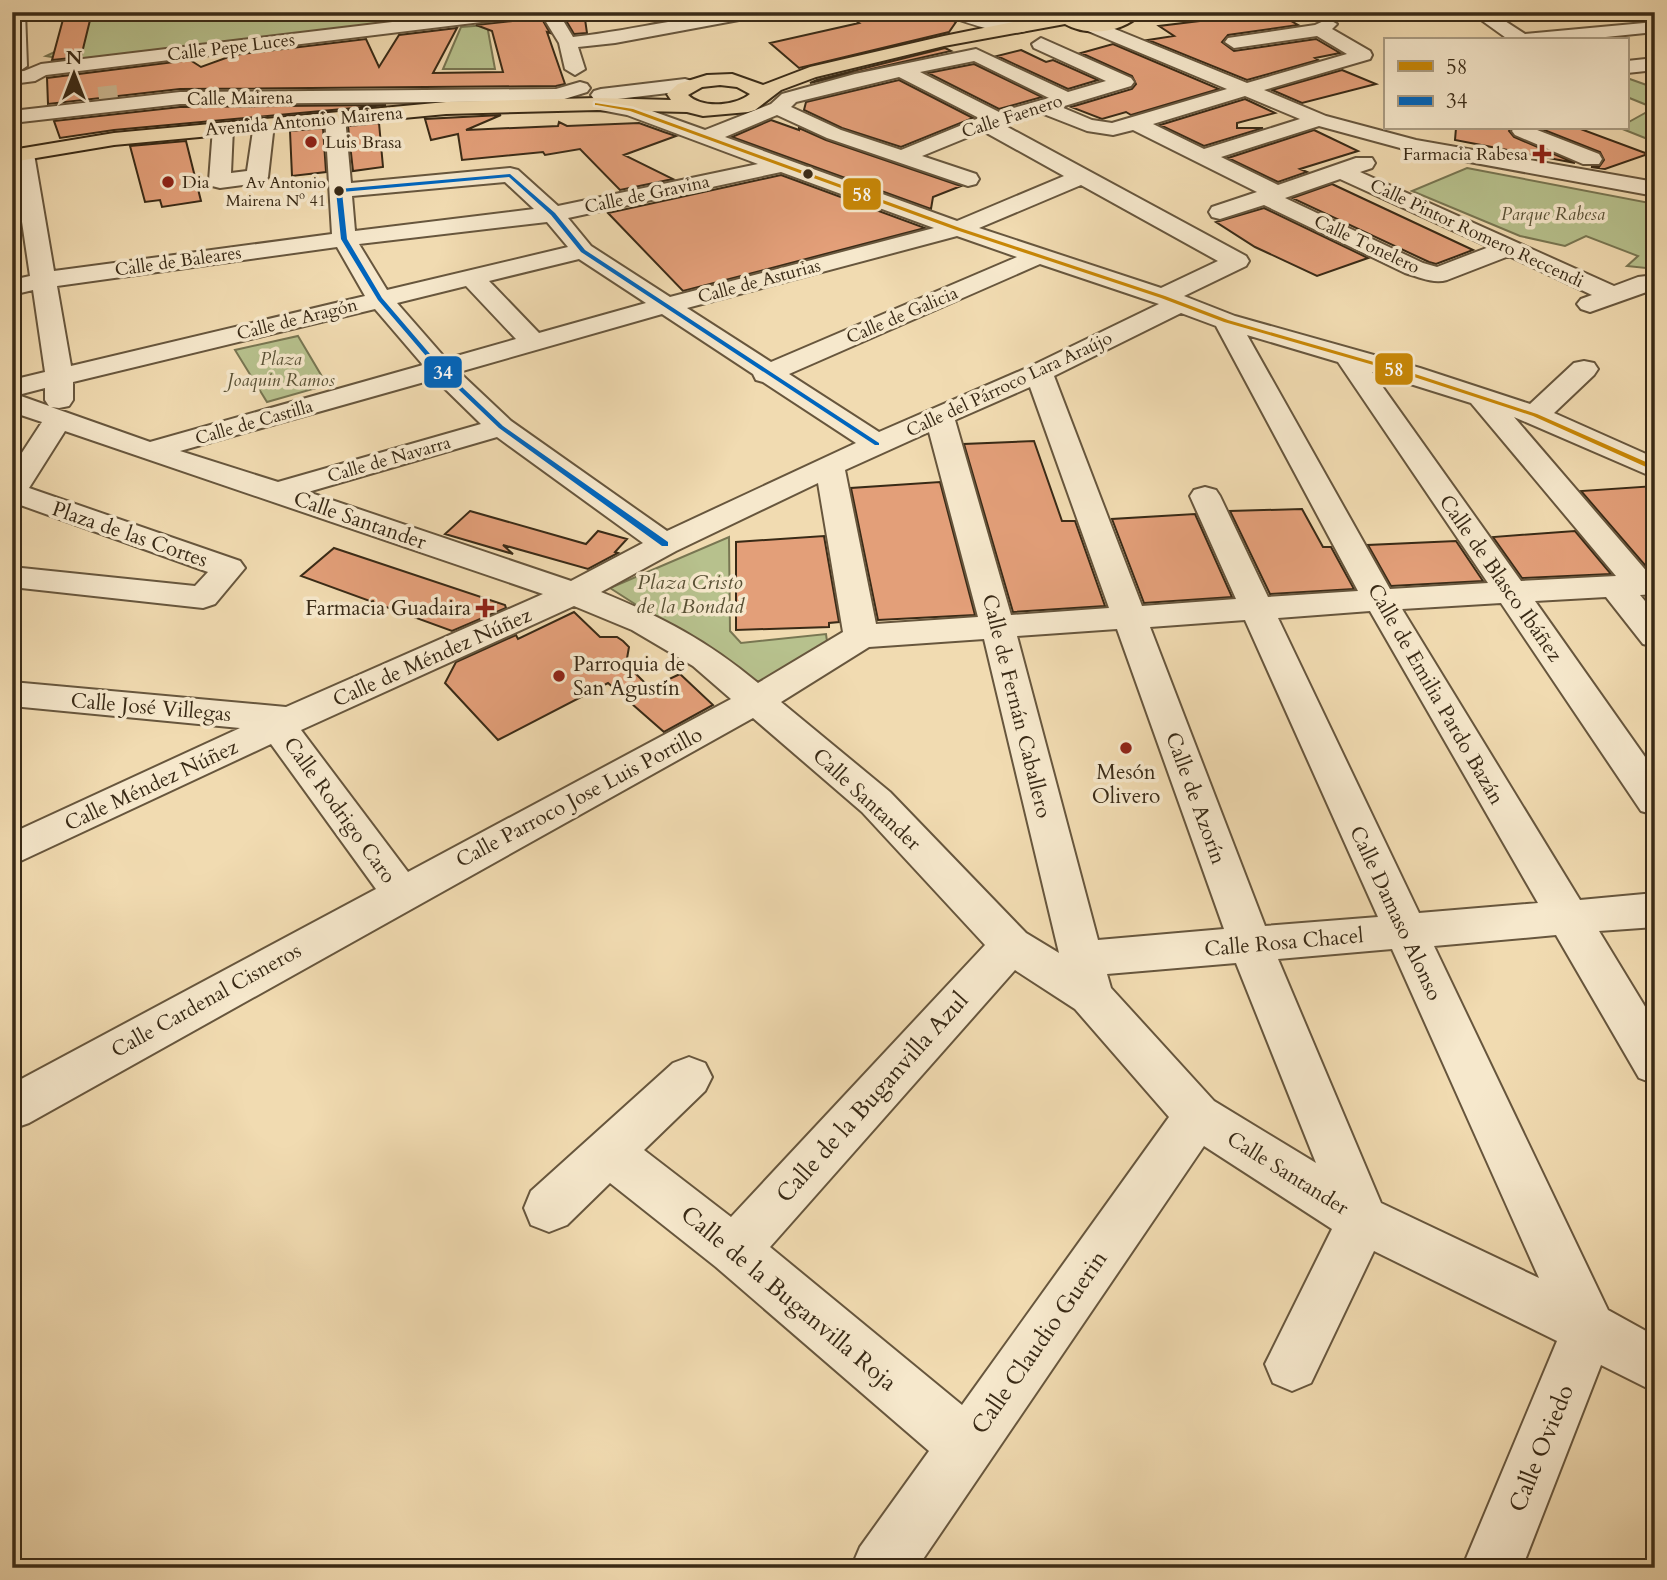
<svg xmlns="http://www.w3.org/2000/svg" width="1667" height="1580" font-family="Cardo,serif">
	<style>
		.green { fill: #b7c18d; stroke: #787652; stroke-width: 2 }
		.building { fill: #e39f79; stroke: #392a16; stroke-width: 2 }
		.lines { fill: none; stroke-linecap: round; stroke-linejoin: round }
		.minor-tunnel { stroke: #ccb892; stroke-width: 19; stroke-dasharray: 19 10; stroke-linecap: butt }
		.minor-casing { stroke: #67563d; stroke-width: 4 }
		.major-casing { stroke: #392a16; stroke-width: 4 }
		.minor { fill: #f6e8cc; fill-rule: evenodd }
		.major { fill: #f1dbb1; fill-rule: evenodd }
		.bus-1-casing { stroke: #f6e8cc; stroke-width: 5 }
		.bus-2-casing { stroke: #f6e8cc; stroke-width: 5 }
		.bus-1 { fill: #c88706; fill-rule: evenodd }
		.bus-2 { fill: #0065bd; fill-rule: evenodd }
		.poi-dot { fill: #8f2418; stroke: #f6e8cc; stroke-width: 2.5 }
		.bus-dot { fill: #392a16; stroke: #f6e8cc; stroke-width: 2.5 }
		.labels { text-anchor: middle; stroke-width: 7; stroke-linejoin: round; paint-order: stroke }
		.far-bus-label { font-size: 16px; fill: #392a16; stroke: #f6e8cc; text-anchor: end }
		.far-street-label { font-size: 18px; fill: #392a16; stroke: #f6e8cc }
		.far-poi-label { font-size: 18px; fill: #392a16; stroke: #f6e8cc; text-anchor: start }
		.far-park-label { font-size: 18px; font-style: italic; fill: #585034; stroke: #f6e8cc }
		.street-label { font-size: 21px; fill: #392a16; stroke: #f6e8cc }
		.park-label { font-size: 21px; font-style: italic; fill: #585034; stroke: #f6e8cc }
		.poi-label { font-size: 21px; fill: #392a16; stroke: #f6e8cc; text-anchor: end }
		.near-street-label { font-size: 24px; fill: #392a16; stroke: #f6e8cc }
		.line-badge { stroke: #f6e8cc; stroke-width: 2.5 }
		.badge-label { font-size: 19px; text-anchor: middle; font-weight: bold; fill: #fff }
	</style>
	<rect width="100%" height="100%" fill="#f1dbb1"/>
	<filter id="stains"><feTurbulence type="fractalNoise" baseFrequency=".00286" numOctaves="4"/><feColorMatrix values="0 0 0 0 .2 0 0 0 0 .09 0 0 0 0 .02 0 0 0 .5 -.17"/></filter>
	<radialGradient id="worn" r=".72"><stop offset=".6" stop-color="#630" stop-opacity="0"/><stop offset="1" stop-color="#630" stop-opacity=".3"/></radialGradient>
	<path class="green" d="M92,12H443L452,16L76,61L46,56L59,50Z
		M487,25L495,69H443L461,27Z
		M1627,78L1655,88V142L1620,128H1627V123L1654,108L1627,97Z
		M1467,168L1655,204V269L1627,266L1638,256L1586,236L1565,246L1520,236L1412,191Z
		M298,336L327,385L267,402L235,350Z
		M729,537L730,631L741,643L826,634L828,648L758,683L610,588Z"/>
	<path class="building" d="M65,12H92L81,57L52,60Z
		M534,12H538L550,33L547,32L565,84L556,86L180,89L48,104L47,78L190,60L201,67L234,55L366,39L379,67L399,35L457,28L433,73L503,72L492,31L476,25L522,20Z
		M561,12H584L587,33L574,34Z
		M841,12H943L947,18L956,22L949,32L799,68L770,43L859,23Z
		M1275,12L1298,25L1228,35L1222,42L1234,51L1316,39L1340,53L1315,58L1318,60L1247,80L1148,40L1174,36L1159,26Z
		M1113,44L1219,89L1131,115L1126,112L1102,119L1071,107L1132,89L1136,84L1132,76L1081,53Z
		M945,48L951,51L810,83L817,80Z
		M1021,50L1046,62L1053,60L1098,80L1068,89L997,56Z
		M974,64L1042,97L999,109L928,73Z
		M1342,70L1376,84L1302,103L1272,90Z
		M899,80L973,118L901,147L842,128L804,110L806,102Z
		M1245,99L1275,113L1237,123V128H1263L1204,146L1160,125Z
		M386,105L114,130L60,138L54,121L180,107Z
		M501,115L466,130L558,126L559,122L567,126L639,123L664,132L676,136L624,155L673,179L620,190L580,149L545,155L543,152L462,160L458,134L431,140L425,119Z
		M771,120L799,130V128L826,140L961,186L933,197L931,209L732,137Z
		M379,123L383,167L353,171L348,126Z
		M323,128L326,172L292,176L290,131Z
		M1456,128H1511L1509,131L1514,137L1575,163L1455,140Z
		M1539,128H1578L1648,154L1605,169L1591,167H1599L1604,160L1600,152Z
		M1314,130L1358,151L1300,169L1307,172L1278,182L1228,158Z
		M186,141L201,201L162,207L160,200L145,202L130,146Z
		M781,175L925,228L683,291L608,213Z
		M1332,184L1473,250L1436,264L1429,262L1292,198Z
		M1264,208L1368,258L1317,276L1255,247L1216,222Z
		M1034,441L1062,521H1075L1105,606L1013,612L964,444Z
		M940,482L975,615L878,620L851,488Z
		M1655,486V571H1650L1581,491Z
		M1302,509L1323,547H1331L1354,589L1270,594L1230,511Z
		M470,511L586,544L598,531L627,539L615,552L618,553L588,569L503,545L513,554L445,534Z
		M1195,514L1232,597L1144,603L1112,519Z
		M1575,531L1611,574L1522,578L1493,537Z
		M824,536L839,622L829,623V627L736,630V542Z
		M1456,541L1483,581L1391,586L1368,545Z
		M334,548L505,605L506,608L452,631L301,576Z
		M574,612L600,637H617L623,641L629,647L626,664L650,688L680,674L713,705L664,732L608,683L498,740L445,683L456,662L516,635L518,639Z"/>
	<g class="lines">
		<path class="minor-tunnel" d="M107,86L109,103"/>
		<g class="minor-casing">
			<path id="minor" d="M12,12H25L27,66L18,72L12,70Z
				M476,12H531L522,17L46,75L35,81L12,84V72L24,71L41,64Z
				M540,12H558L573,37C637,30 699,12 764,12L755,17L615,43L578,47L585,69L575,75L565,69L559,43Z
				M945,12H972L995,20L1025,21L1034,26C1019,43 966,22 948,16Z
				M1470,12H1491L1525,34L1655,22V32L1576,40H1509Z
				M1328,19L1337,24L1332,29L1370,51L1372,55L1370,59L1264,90L1326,116L1416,140L1655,182V196L1415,152L1319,126L1221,157L1278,185L1356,158H1372L1375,163L1372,168L1360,172L1614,286L1638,277L1655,275V289L1590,312L1581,309L1577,304L1581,299L1592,295L1509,256L1447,280C1433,284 1419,277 1405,273L1264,205L1220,219L1212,217L1209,212L1212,207L1257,192L1133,130L1113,135L1087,131L1041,113L1002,124L1246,256L1249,261L1246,266L1184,296L1235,316L1420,368L1530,404L1574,363L1584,361L1594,363L1598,369L1594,375L1554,413L1655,458V478L1514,417L1649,574H1655V594L1640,595L1655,613V647L1643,644L1606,597L1535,601L1655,771V815L1641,811L1501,603L1402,609L1580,900L1655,893V927L1599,931L1655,1023V1084L1639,1078L1556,935L1434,946L1608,1310L1655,1336V1392L1601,1365L1522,1568H1462L1557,1341L1374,1251L1311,1383L1292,1391L1273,1383L1265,1364L1332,1229L1204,1146L917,1568H851L860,1547L929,1451L716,1267L610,1183L567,1225L549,1232L531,1225L524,1208L531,1191L673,1063L689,1057L705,1063L712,1077L705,1091L644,1150L731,1217L985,945L862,812L753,718L29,1123L12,1129V1084L376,889L271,744L12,865V833L240,728L12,706V682L286,707L543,594L65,431L29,488L240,561L245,568L215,604L203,608L12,587V567L195,586L208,572L12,502V468L42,422L12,412V380L45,372L33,290L12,295V280L30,276L12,154L15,149H31L34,154L54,271L332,234L325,117L328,113H342L345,117L351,183L510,168L518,170L558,206L758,164L627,115L590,108L587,104L594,99L591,95L594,91L601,89L685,79L692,81L695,85L685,91L609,100L638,106L705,130L771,104L782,94L855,74L976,49L1068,92L1106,81L1034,48L1032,44L1041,38L1131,78L1134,82L1131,86L1061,107L1092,120L1112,123L1227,89L1088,31L1085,27L1088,23H1100L1247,83L1347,54L1317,36L1234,48L1225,42L1228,38L1315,25ZM974,61L1049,98L999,112L920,72ZM899,77L979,118L901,150L841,130L791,107L796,102ZM1245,96L1300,119L1204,149L1153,124ZM777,115L827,138L968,186L976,184L979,179L976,174L922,156L983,131L1064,176L957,221L725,137ZM781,172L934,228L670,297L591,246L568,218ZM1340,179L1489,247L1437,267L1423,263L1285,198ZM505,182L534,209L355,231L352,196ZM1081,185L1218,261L1161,288L979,228ZM547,222L568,247L387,290L359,244ZM957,236L1017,257L771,362L687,308ZM337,247L365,296L71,366L57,286ZM579,259L646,303L539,333L489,281ZM1040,264L1159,304L1029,367L879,432L789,374ZM466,286L516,339L446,359L397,303ZM375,309L423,365L150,442L51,407L59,408L69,406L73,400V382ZM1181,313L1216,326L1358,591L1268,597L1220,496L1216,490L1205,487L1194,490L1190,496L1236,599L1142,606L1054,376ZM662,314L753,374L756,380L763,382L856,443L667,531L511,421L459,372ZM1247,335L1338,362L1488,583L1390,589ZM1372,372L1471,403L1616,576L1521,581ZM435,379L481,424L278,482L180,451ZM1030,387L1109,608L1011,615L955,420ZM45,388V400L49,406L18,395ZM929,432L978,617L876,624L845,470ZM497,437L643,543L571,581L308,492ZM818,483L843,632L758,683C706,640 664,618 601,592L676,551ZM574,606L632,630L693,666L731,699L408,872L301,730ZM1370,611L1538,903L1419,913L1278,618ZM1245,620L1378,917L1265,926L1150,627ZM1117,629L1224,929L1098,940L1017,636ZM984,639L1059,953L1026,933L890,792L781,702L869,647ZM1392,949L1539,1278L1381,1203L1278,959ZM1236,963L1316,1163L1214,1101L1111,988L1107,974ZM1015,970L1075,1009L1169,1117L962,1405L770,1247Z
				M1655,58V70L1627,73V61Z
				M580,82L587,84L590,88L587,92L558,101L180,104L12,123V111L180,92L556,89Z
				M264,118L271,120L274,124L268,177L265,182L220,188L212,186L209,181L213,128L216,124H230L233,128L231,173L247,171L254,124L257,120Z
				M1514,128H1532L1599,154L1602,159L1599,164H1583L1515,135L1512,131Z"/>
		</g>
		<g class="major-casing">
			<path id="major" d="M1063,12H1084L1079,17C1095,26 1104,17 1119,13C1126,11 1135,12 1143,12C1124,33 1088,37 1065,24L944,46L816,77L781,90L755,110L748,112L703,116L687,112L597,110L446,114L114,145L12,162V150L114,133L446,102L597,98L671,100L667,94L678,84L707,75L732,74L763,85L810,67L944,36ZM720,85L737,87L750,94C736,106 702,109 688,95L702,87Z"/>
		</g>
		<use href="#minor" class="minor"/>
		<use href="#major" class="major"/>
		<g class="bus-1-casing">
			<path id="bus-1" d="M595,103L633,109L960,228L1165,296L1228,320L1412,373L1537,414L1655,466V471L1533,416L1408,375L1224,322L1161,298L956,230L630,111L597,105H595Z"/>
		</g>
		<g class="bus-2-casing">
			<path id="bus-2" d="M510,174L555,213L585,250L879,443V445H875L581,252L551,215L509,177L342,192L347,239L382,298L442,368L503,426L668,542V546H662L499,428L438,370L378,300L341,239L336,191L339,189Z"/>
		</g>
		<use href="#bus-1" class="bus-1"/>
		<use href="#bus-2" class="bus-2"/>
	</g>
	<g class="poi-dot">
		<circle cx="311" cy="142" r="7"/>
		<path d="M1538.5 143.5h7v7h7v7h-7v7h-7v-7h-7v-7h7z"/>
		<circle cx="168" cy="182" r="7"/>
		<path d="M481.5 597.5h7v7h7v7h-7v7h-7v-7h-7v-7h7z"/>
		<circle cx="559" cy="676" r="7"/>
		<circle cx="1126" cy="748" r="7"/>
	</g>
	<g class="bus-dot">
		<circle cx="808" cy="174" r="6"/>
		<circle cx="339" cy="191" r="6"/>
	</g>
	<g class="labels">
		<g class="far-bus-label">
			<text x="326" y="188">Av Antonio<tspan x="326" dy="18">Mairena Nº 41</tspan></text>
		</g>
		<g class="far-street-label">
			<text transform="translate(231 47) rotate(-7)" y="6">Calle Pepe Luces</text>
			<text transform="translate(240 98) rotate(-1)" y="6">Calle Mairena</text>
			<text transform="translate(1012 116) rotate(-18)" y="6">Calle Faenero</text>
			<text transform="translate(304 121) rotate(-5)" y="6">Avenida Antonio Mairena</text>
			<text transform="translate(647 194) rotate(-12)" y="6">Calle de Gravina</text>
			<text transform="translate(1477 233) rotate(25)" y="6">Calle Pintor Romero Reccendi</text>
			<text transform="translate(1367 244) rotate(25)" y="6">Calle Tonelero</text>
			<text transform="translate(178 261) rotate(-8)" y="6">Calle de Baleares</text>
			<text transform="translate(759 281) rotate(-15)" y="6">Calle de Asturias</text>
			<text transform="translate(902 315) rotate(-23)" y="6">Calle de Galicia</text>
			<text transform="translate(297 319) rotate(-14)" y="6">Calle de Aragón</text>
			<text transform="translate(1009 384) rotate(-25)" y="6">Calle del Párroco Lara Araújo</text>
			<text transform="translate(254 422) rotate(-16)" y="6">Calle de Castilla</text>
			<text transform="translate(389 459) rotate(-16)" y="6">Calle de Navarra</text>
		</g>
		<g class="far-poi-label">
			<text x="325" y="148">Luis Brasa</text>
			<text x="1528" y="160" text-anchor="end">Farmacia Rabesa</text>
			<text x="182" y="188">Dia</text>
		</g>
		<g class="far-park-label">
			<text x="1553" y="220">Parque Rabesa</text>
			<text x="281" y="365">Plaza<tspan x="281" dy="21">Joaquin Ramos</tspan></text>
		</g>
		<g class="street-label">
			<text transform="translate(360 520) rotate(19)" y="7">Calle Santander</text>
			<text transform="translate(130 534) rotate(19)" y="7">Plaza de las Cortes</text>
			<text transform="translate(1501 578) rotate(55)" y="7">Calle de Blasco Ibáñez</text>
			<text transform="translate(432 657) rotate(-24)" y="7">Calle de Méndez Núñez</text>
			<text transform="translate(1436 694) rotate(60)" y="7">Calle de Emilia Pardo Bazán</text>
			<text transform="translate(1017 706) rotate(76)" y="7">Calle de Fernán Caballero</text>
			<text transform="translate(151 707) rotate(5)" y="7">Calle José Villegas</text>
			<text transform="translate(151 785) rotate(-25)" y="7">Calle Méndez Núñez</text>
			<text transform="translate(579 797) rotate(-28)" y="7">Calle Parroco Jose Luis Portillo</text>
			<text transform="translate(1196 798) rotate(70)" y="7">Calle de Azorín</text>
			<text transform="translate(867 799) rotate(43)" y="7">Calle Santander</text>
			<text transform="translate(340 810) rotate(54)" y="7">Calle Rodrigo Caro</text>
			<text transform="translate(1396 913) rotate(65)" y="7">Calle Damaso Alonso</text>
			<text transform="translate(1284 942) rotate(-5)" y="7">Calle Rosa Chacel</text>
			<text transform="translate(206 1000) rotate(-29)" y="7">Calle Cardenal Cisneros</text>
			<text transform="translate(1288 1173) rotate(32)" y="7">Calle Santander</text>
		</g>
		<g class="park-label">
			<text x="690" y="589">Plaza Cristo<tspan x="690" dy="24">de la Bondad</tspan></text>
		</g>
		<g class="poi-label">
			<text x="471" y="615">Farmacia Guadaira</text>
			<text x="573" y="671" text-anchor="start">Parroquia de<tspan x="573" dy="24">San Agustín</tspan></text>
			<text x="1126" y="779" text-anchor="middle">Mesón<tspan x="1126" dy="24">Olivero</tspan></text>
		</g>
		<g class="near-street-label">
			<text transform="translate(872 1097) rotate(-48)" y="8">Calle de la Buganvilla Azul</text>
			<text transform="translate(789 1298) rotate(40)" y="8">Calle de la Buganvilla Roja</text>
			<text transform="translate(1039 1342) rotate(-55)" y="8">Calle Claudio Guerin</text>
			<text transform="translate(1541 1448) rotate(-68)" y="8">Calle Oviedo</text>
		</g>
	</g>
	<g class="line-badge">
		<rect x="842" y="177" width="40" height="34" rx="7" fill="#c88706"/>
		<rect x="1374" y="352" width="40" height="34" rx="7" fill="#c88706"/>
		<rect x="423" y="355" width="40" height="34" rx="7" fill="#0065bd"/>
	</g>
	<g class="badge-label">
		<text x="862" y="201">58</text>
		<text x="1394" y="376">58</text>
		<text x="443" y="379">34</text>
	</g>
	<rect width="1667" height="1580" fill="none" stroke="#f1dbb1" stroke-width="42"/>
	<rect x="14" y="14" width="1639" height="1552" fill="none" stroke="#392a16" stroke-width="3.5"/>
	<rect x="21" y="21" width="1625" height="1538" fill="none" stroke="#392a16" stroke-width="2"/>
	<rect x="1384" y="38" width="245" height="91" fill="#f6e8cc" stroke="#aa9c83" stroke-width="2"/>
	<rect x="1398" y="61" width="35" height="10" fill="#c88706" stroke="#aa9c83" stroke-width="2"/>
	<text x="1446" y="74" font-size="21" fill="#392a16">58</text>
	<rect x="1398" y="96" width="35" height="10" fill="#0065bd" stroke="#aa9c83" stroke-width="2"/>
	<text x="1446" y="108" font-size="21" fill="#392a16">34</text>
	<g transform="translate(74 74)" stroke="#f6e8cc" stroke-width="5" paint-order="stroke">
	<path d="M0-5L12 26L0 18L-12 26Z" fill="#392a16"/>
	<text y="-10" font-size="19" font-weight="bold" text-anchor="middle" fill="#392a16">N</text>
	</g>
	<rect width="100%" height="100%" filter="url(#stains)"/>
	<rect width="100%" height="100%" fill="url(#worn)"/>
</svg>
